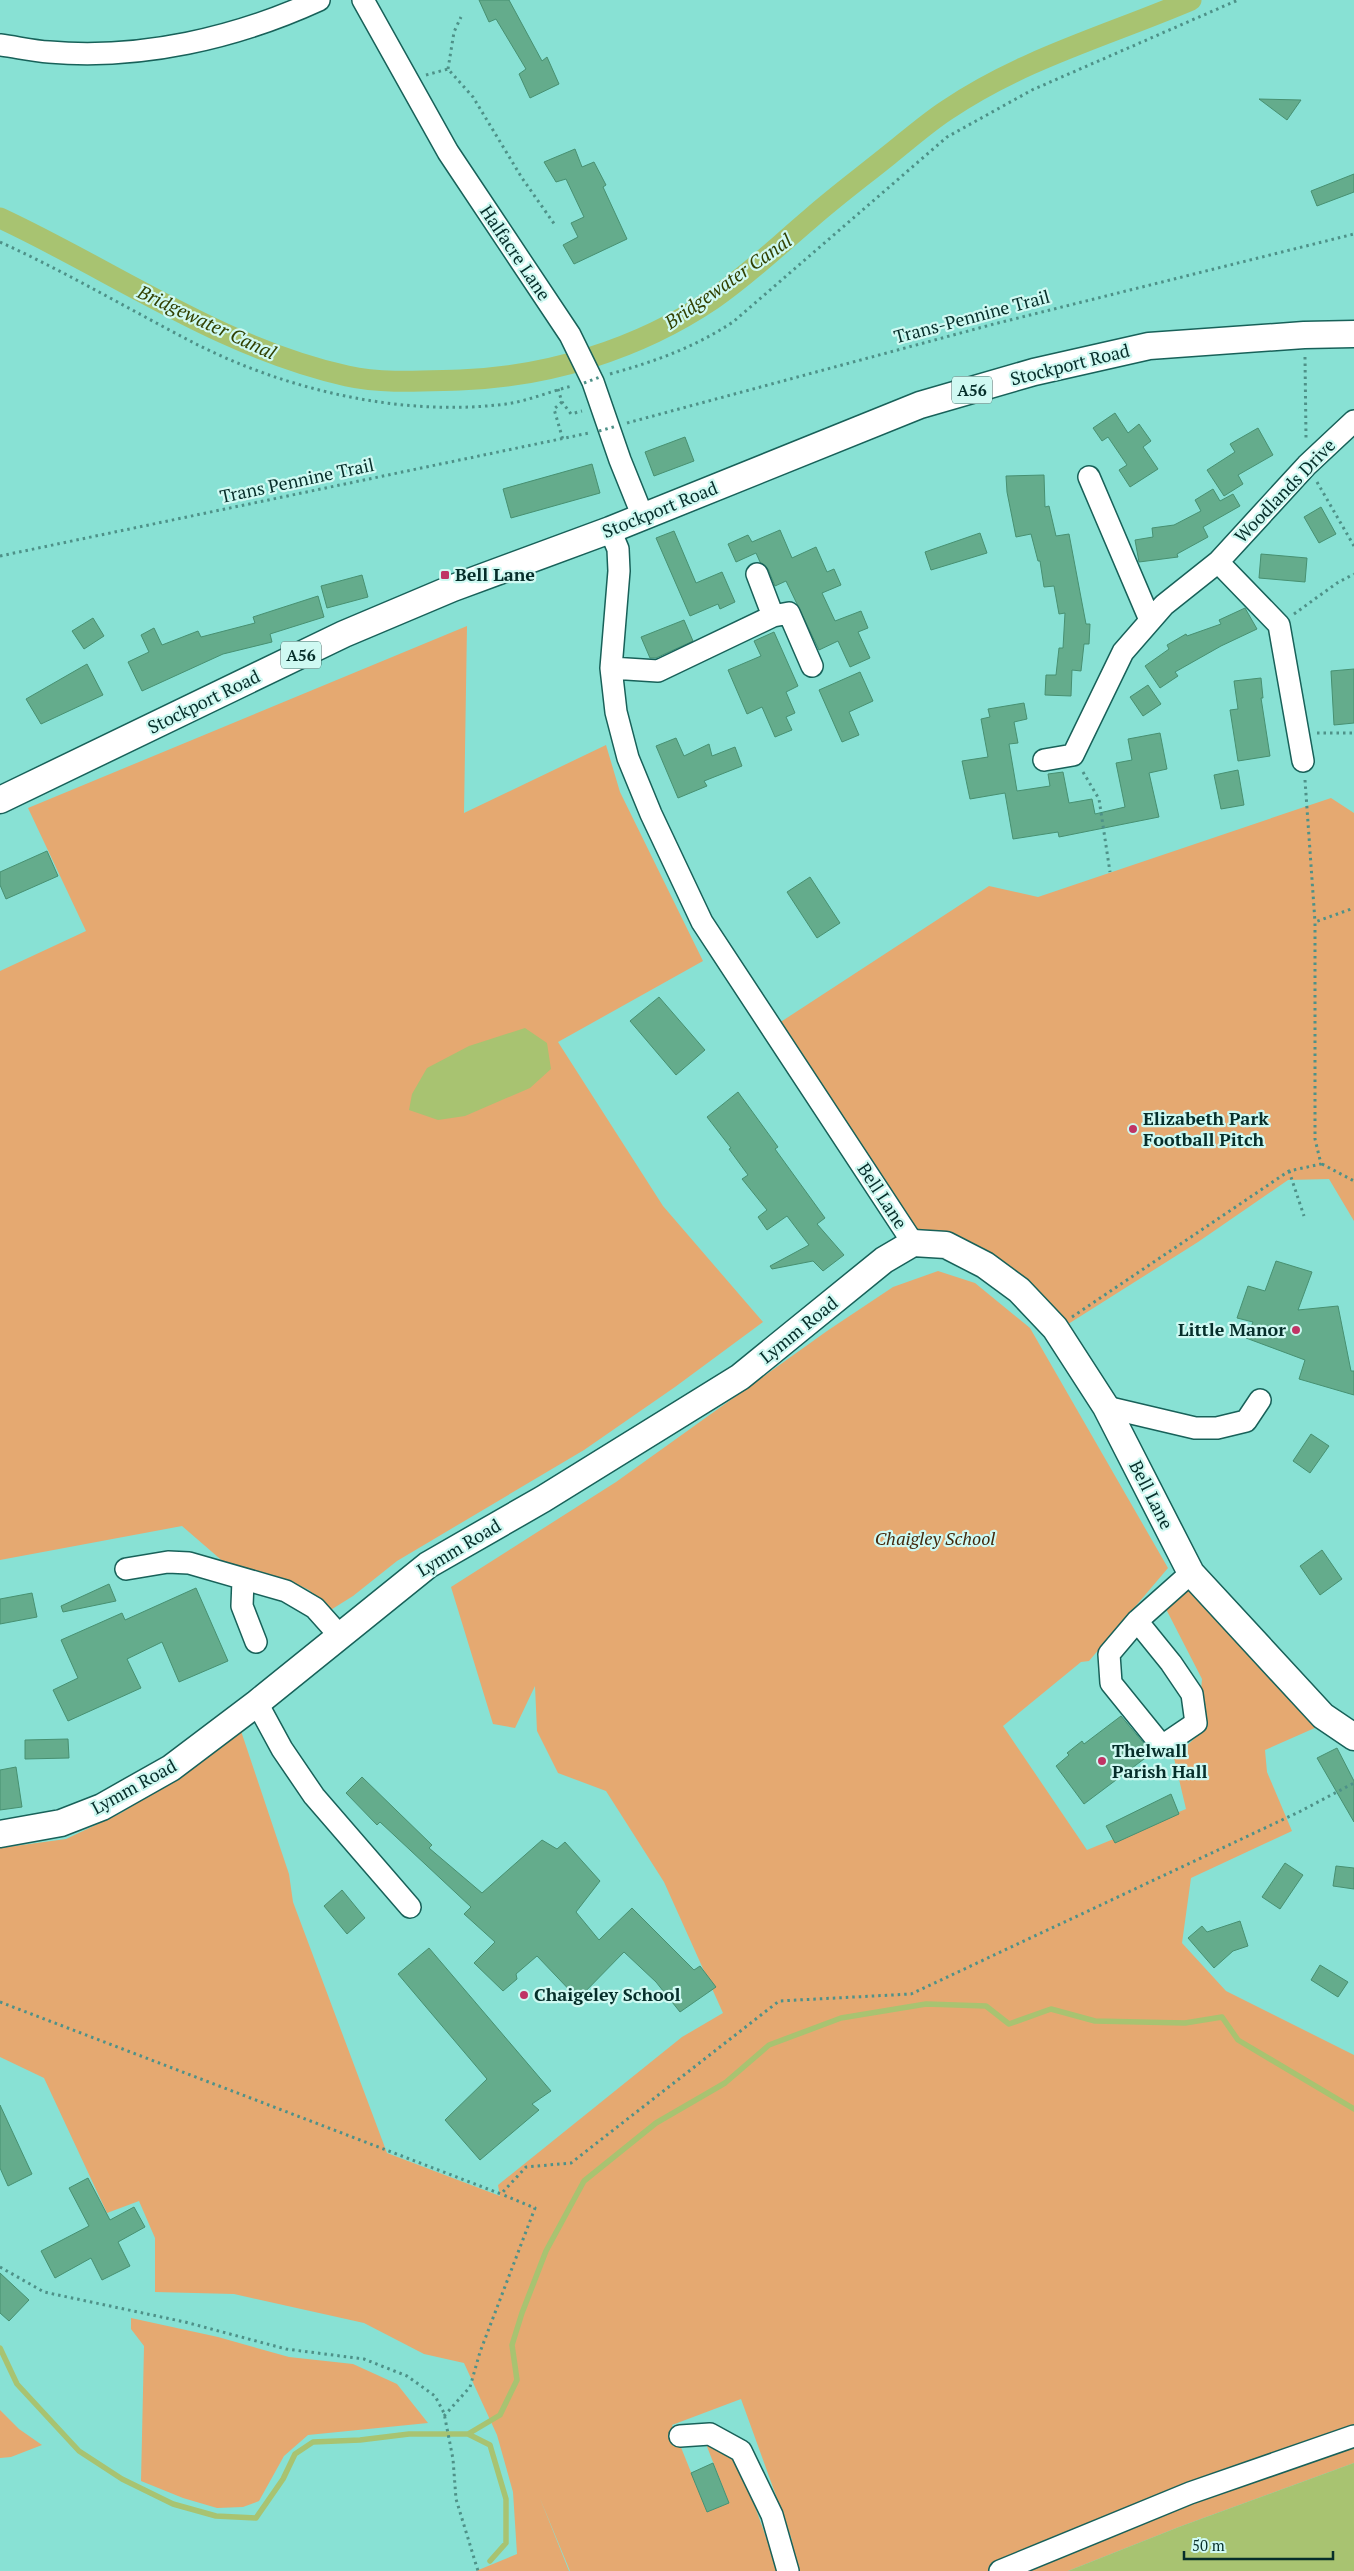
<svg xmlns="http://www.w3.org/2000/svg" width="1354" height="2571" font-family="'PT Serif',serif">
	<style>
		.green { fill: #e5a971; fill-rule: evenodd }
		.water { fill: #a8c371 }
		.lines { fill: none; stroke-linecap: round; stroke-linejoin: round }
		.stream { stroke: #a8c371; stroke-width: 5.5 }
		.canal { stroke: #a8c371; stroke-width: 21 }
		.building { fill: #64ac8c; stroke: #479071 }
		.minor-casing { stroke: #186159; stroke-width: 24 }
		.major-casing { stroke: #186159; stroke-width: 29 }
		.path { stroke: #4e9188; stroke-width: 3; stroke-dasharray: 2.5 4; stroke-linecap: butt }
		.minor { stroke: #fff; stroke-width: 21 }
		.major { stroke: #fff; stroke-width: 26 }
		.path-bridge { stroke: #4e9188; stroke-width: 3; stroke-dasharray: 2.5 4; stroke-linecap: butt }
		.poi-dot { fill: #c03465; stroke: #cff9f2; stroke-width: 2 }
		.labels { text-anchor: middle; stroke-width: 4.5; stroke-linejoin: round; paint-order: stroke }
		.shield { fill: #cff9f2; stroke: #426b66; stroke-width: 1 }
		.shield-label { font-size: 16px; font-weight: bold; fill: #062e2a }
		.street-label { font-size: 18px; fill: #062e2a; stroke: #cff9f2 }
		.poi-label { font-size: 18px; font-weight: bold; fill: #062e2a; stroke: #cff9f2; text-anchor: start }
		.park-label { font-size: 18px; font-style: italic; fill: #42280c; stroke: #cff9f2 }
		.water-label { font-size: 19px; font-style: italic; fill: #314102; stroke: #cff9f2 }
	</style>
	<rect width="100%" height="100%" fill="#88e1d4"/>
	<path class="green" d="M467,626L464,813L606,745L620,792L703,961L558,1042L663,1206L763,1322L675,1387L584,1450L397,1561L353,1596L329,1611L309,1590L288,1580L265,1578L226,1564L182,1526L0,1560V971L86,931L28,808Z
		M1331,798L1354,813V1221L1329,1179L1288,1180L1198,1242L1065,1326L965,1244L926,1230L902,1238L776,1025L989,886L1038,897Z
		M938,1271L975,1283L1030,1328L1168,1568L1089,1661L1081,1662L1003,1726L1087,1850L1186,1809L1174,1758L1197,1736L1202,1679L1167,1611L1169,1595L1184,1585L1206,1610L1233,1620L1317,1727L1265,1750L1267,1772L1292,1831L1191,1878L1182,1943L1226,1991L1354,2055V2463L1179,2527L1068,2571H570L539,2496L569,2571H476L517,2554L513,2492L497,2435L464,2363L424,2354L364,2323L234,2294L155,2292V2238L139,2201L107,2213L44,2078L0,2057V1848L66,1839L121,1813L172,1781L241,1731L289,1874L293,1902L387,2153L500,2196L498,2185L682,2037L723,2013L664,1882L606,1791L558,1773L537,1731L535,1686L515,1728L493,1724L451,1587L616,1482L827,1331L893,1287ZM741,2399L792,2540L770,2548L742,2471L725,2451L706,2444L729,2503L707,2512L672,2425Z
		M131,2318L218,2337L289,2357L353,2364L397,2384L428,2423L308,2435L284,2456L259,2501L243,2507L217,2508L183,2498L141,2481L144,2346L131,2329Z
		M0,2410L19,2429L42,2445L11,2457L0,2458Z"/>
	<path class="water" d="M525,1028L547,1043L551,1069L530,1088L465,1116L438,1120L409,1110L412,1094L427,1068L469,1046Z
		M1354,2463V2571H1068L1179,2527Z"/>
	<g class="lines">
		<path class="stream" d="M0,2348L17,2384L79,2451L122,2479L173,2504L216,2516L256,2518L283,2479L295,2454L313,2442L360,2440L409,2434H468L490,2445L506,2499V2543L490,2561
			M468,2434L500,2415L517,2380L512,2345L522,2313L546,2251L584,2181L656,2123L725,2083L769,2045L841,2018L926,2004L986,2006L1009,2024L1051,2009L1095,2021L1185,2023L1222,2017L1238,2040L1354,2109"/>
		<path class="canal" d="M0,218C114,271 221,348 347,376C383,384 423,381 460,380C548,377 639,349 713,299C748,275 778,246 811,218C836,196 863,176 889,155C908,140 927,123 947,110C1022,59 1109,35 1191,0"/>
	</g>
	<path class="building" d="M479,0H509L542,61L547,57L559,84L530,98L519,74L526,69L496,19L489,22Z
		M1259,99L1301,100L1287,120Z
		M575,149L582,167L594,162L606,185L603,187L627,239L574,264L563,245L578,237L571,223L584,217L566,179L556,182L544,162Z
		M1354,174V192L1317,206L1311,191Z
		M1115,413L1128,433L1139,424L1151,441L1143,447L1158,469L1130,487L1119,470L1127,465L1108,437L1102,441L1093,428Z
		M1258,428L1273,455L1238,475L1243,484L1224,496L1207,470L1235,452L1230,444Z
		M685,437L694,461L654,476L645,452Z
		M592,464L600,493L511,518L503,489Z
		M1044,475L1045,507L1049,506L1056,536L1069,534L1086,624H1090L1089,644H1084L1081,671L1072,670L1071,696L1045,695L1046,675H1056L1059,648H1063L1065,613L1059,614L1054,586L1044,587L1040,561H1038L1031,534L1016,537L1007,492L1006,476Z
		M1213,489L1220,501L1233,494L1240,506L1203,527L1208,537L1177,554L1178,557L1139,562L1135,540L1153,537L1152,528L1174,525L1201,511L1195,500Z
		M1321,507L1336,534L1319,543L1304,517Z
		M780,530L792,558L816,547L827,572L834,569L841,585L822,593L835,621L861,611L868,628L858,632L870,658L850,667L838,641L819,650L786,581L775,586L768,569L760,562L756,553L736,562L728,544L748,535L752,542Z
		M674,531L696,583L722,572L735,602L720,609L718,604L690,616L656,538Z
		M980,533L987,553L931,570L925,552Z
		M1261,554L1307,558L1305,582L1259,578Z
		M362,575L368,597L327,608L321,586Z
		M318,596L324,617L270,634L272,642L223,654L142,691L128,662L149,652L141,635L154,628L162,645L198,631L201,637L255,623L253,617Z
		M1245,608L1257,629L1221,646L1175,672L1178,676L1160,688L1145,666L1169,649L1167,645L1186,634L1187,636L1221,624L1219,620Z
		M93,618L104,636L84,649L72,631Z
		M684,620L693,641L656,658H650L641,637Z
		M774,632L798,686L786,692L795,713L786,717L792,730L775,737L762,707L747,714L728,670L761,656L754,641Z
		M87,664L103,695L41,724L26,699Z
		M1354,669V723L1334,725L1331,671Z
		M860,672L873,701L849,712L859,735L842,742L819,690Z
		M1261,678L1263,698H1261L1270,756L1238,761L1230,710L1238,709L1234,681Z
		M1148,685L1161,704L1143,716L1130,697Z
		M1024,703L1027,719L1014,722L1018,743L1009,744L1017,791L1050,786L1048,774L1063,772L1069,803L1092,799L1095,814L1125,807L1116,763L1132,760L1128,739L1160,733L1167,769L1149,773L1159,817L1059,837L1058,832L1013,839L1005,793L970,799L962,761L988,757L981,719L990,717L988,709Z
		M676,738L684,756L709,744L712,756L735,747L742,766L704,781L707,786L678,798L656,746Z
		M1238,770L1244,805L1221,809L1214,775Z
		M47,851L58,876L6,899L0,885V872Z
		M810,877L840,923L817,938L787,892Z
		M659,997L705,1050L676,1075L630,1021Z
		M738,1092L778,1147L775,1149L825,1218L817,1224L844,1255L823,1271L813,1261L772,1269L770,1266L809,1245L787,1216L767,1230L758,1217L767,1210L742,1179L748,1175L729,1149L731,1148L707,1117Z
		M1276,1261L1312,1272L1298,1310L1338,1306L1351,1371H1354V1395L1299,1379L1305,1360L1246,1338L1253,1322L1237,1318L1248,1286L1265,1291Z
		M1311,1434L1329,1446L1310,1473L1293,1461Z
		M1322,1550L1342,1579L1320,1595L1300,1566Z
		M109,1584L116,1601L63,1612L61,1606Z
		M196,1588L228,1661L179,1682L162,1642L127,1659L141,1688L68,1721L53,1690L78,1678L61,1640L122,1613L125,1620Z
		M32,1593L37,1617L0,1624V1599Z
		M1121,1716L1152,1753L1084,1804L1056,1766L1069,1755L1067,1753L1082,1741L1084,1744Z
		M68,1739L69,1758L25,1759V1740Z
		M1337,1748L1354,1781V1822L1317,1758Z
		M16,1767L22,1807L0,1810V1770Z
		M362,1777L432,1845L429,1848L482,1893L542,1840L557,1849L565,1842L600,1881L576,1912L599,1940L632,1908L694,1970L700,1966L716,1987L680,2012L656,1982L624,1952L578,1999L537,1956L516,1974L517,1979L503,1991L474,1963L495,1942L464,1914L471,1907L380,1822L377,1825L346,1793Z
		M1171,1794L1179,1814L1115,1843L1106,1826Z
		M1285,1863L1303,1875L1280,1909L1262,1897Z
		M1336,1866L1354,1868V1889L1333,1886Z
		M342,1890L365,1918L347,1934L324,1906Z
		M1240,1921L1248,1946L1233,1951L1214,1968L1188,1938L1202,1926L1207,1932Z
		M429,1948L551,2091L532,2104L539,2110L480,2160L445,2120L487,2079L398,1974Z
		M1320,1965L1348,1982L1338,1997L1311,1980Z
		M0,2105L32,2174L8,2186L0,2168Z
		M88,2178L110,2220L134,2207L145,2227L118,2242L130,2266L102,2280L91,2258L55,2278L41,2251L89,2226L69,2188Z
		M0,2273L29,2300L9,2321L0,2313Z
		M713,2463L729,2503L707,2512L691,2473Z"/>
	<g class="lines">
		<g class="minor-casing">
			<path id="minor" d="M363,0L448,152L570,335L593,382L620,460L643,517
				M0,45C16,47 33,51 49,52C141,60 236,38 319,0
				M1089,477L1150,620
				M610,530L618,549L619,571L611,668L616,712L628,758L651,814L702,922L913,1243
				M1218,562L1279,625L1303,761
				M757,574L773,616
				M611,668L658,671L773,616L789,613L812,666
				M1044,760L1073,755L1123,652L1164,605L1218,562L1307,465L1354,421
				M1106,1407L1195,1428H1217L1246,1421L1260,1400
				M126,1569L168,1562L189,1563L286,1591L315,1608L340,1636
				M243,1580L242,1606L256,1642
				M1137,1621L1171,1663L1192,1694L1196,1723L1162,1746L1111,1683L1109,1654L1137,1621L1191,1573
				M257,1703L282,1749L314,1796L410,1907
				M680,2436L710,2434L741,2451L772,2515L788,2571
				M1000,2571L1190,2493L1354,2436"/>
		</g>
		<g class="major-casing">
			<path id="major" d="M0,800L344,634L453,588L610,530L920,405L1034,372L1149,346L1304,335L1354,334
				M0,1834L61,1823L102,1807L171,1768L257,1703L428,1565L543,1499L740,1377L884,1260L913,1243L946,1245L985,1265L1019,1290L1055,1328L1106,1407L1191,1573L1323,1716L1354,1737"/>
		</g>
		<path class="path" d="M448,69L454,32L461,17
			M426,75L448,69L473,97L522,178L555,225
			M0,242C68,273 132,311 198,345C290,391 404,417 506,404C528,401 551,391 572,386
			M1305,357L1306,438
			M610,374C656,361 693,348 733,322L947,137L1032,90L1238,0
			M558,389L562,402L571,414L582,411
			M562,402L554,409L563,440
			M627,423L994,324L1354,234
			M1317,482L1354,546
			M0,556L589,433
			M1294,614L1337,583L1354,574
			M1317,733H1354
			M1083,772L1099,799L1110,872
			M1305,780L1315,922
			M1322,1164L1354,1181
			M1289,1171L1304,1216
			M1072,1317L1289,1171L1321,1164L1315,1139V922L1354,908
			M0,2002L501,2194L526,2167L571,2163L779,2001L911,1994L1299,1812L1354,1783
			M0,2267L44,2292L185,2322L286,2349L364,2359L407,2376L435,2396L444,2413L453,2459L456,2499L478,2571
			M444,2416L470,2387L480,2352L535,2208L501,2194"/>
		<use href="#minor" class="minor"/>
		<use href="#major" class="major"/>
		<path class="path-bridge" d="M584,383L600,377
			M599,431L617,426"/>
	</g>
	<g class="poi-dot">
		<rect x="440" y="570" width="10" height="10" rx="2.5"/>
		<circle cx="1133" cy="1129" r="5"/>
		<circle cx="1296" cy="1330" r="5"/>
		<circle cx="1102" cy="1761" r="5"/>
		<circle cx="524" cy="1995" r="5"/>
	</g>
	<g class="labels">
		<g class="shield">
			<rect x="952" y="376.5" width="40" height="27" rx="4"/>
			<rect x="281" y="641.5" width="40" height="27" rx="4"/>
		</g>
		<g class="shield-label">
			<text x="972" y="396">A56</text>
			<text x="301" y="661">A56</text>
		</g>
		<g class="street-label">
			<text transform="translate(515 253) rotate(56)" y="6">Halfacre Lane</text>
			<text transform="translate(972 317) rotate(-15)" y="6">Trans-Pennine Trail</text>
			<text transform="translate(1070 365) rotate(-14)" y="6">Stockport Road</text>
			<text transform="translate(297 481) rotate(-12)" y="6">Trans Pennine Trail</text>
			<text transform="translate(1285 491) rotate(-46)" y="6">Woodlands Drive</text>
			<text transform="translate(660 510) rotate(-22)" y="6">Stockport Road</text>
			<text transform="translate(204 702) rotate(-26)" y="6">Stockport Road</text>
			<text transform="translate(882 1196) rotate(57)" y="6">Bell Lane</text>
			<text transform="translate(799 1330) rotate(-39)" y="6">Lymm Road</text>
			<text transform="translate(1151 1495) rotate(63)" y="6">Bell Lane</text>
			<text transform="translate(459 1548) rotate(-31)" y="6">Lymm Road</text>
			<text transform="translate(134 1787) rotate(-29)" y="6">Lymm Road</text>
		</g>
		<g class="poi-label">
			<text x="455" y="581">Bell Lane</text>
			<text x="1143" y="1125">Elizabeth Park<tspan x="1143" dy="21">Football Pitch</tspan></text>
			<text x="1286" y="1336" text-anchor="end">Little Manor</text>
			<text x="1112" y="1757">Thelwall<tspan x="1112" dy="21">Parish Hall</tspan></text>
			<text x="534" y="2001">Chaigeley School</text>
		</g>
		<g class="park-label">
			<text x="935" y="1545">Chaigley School</text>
		</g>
		<g class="water-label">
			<text transform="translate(728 281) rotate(-35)" y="7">Bridgewater Canal</text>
			<text transform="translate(207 322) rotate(25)" y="7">Bridgewater Canal</text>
		</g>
	</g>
	<path d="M1184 2551v8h149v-8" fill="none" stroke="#062e2a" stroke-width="2.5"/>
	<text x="1192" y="2551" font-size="15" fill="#062e2a" stroke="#cff9f2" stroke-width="4" paint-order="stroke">50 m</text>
</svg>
